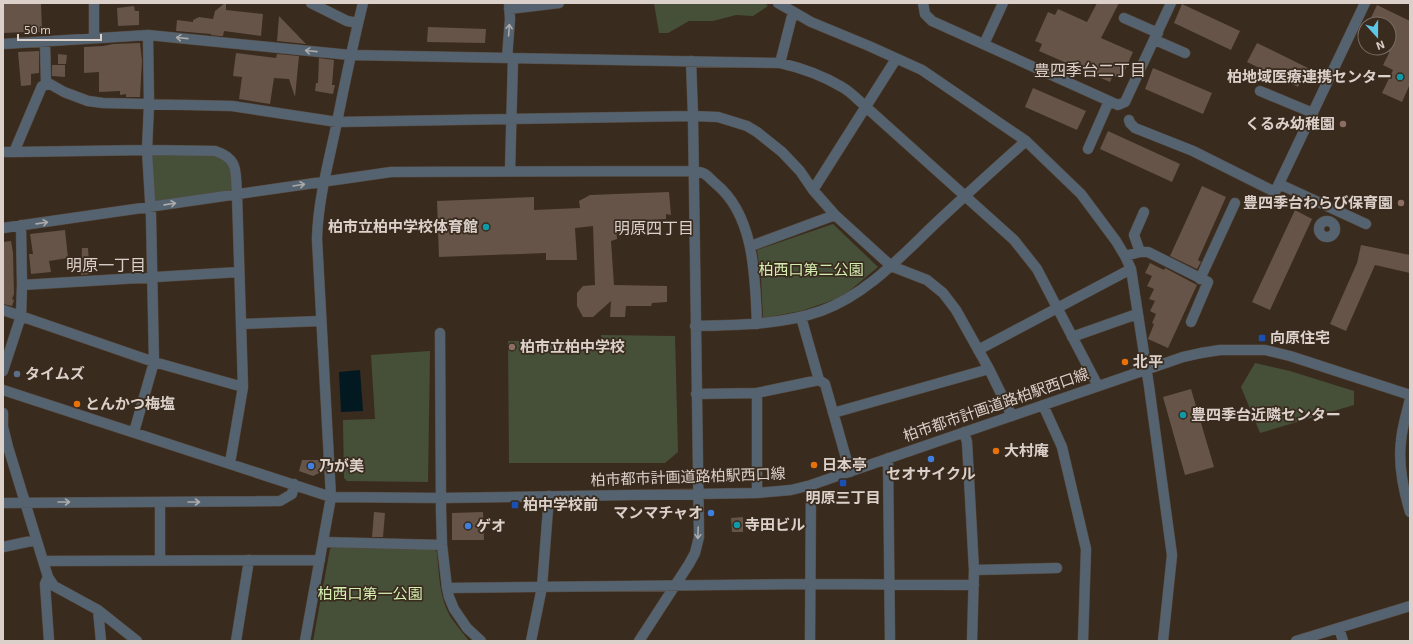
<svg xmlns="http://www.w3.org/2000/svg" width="1413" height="644" font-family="'Exo 2','Noto Sans JP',sans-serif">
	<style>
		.green { fill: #465039 }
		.water { fill: #031922 }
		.building { fill: #655447 }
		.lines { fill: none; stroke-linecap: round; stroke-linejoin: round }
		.minor-casing { stroke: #57493e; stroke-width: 11 }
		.minor { stroke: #54636f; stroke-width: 10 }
		.oneway { stroke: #acaaaa }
		.culture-dot { fill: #0f9aa8; stroke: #3a2b1f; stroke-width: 1.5 }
		.education-dot { fill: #8d6e63; stroke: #3a2b1f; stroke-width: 1.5 }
		.transit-dot { fill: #1a4fb4; stroke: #3a2b1f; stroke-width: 1.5 }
		.food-dot { fill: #e8710a; stroke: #3a2b1f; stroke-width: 1.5 }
		.service-dot { fill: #5c6f8a; stroke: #3a2b1f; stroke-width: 1.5 }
		.shop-dot { fill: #3f7fe0; stroke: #3a2b1f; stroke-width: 1.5 }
		.labels { text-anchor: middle; stroke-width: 3.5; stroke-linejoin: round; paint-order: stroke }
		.poi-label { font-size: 15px; font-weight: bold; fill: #dbd1ca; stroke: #3a2b1f; text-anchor: start }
		.park-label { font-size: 15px; fill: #d3eeaf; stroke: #3a2b1f }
		.street-label { font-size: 15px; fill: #dbd1ca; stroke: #3a2b1f }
		.neighbourhood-label { font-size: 16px; fill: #dbd1ca; stroke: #3a2b1f }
	</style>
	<rect width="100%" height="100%" fill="#3a2b1f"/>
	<path class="green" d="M654,3H765L768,6L753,16L736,15L713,21H689L668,33H659Z
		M156,153L215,155C231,159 231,173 233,187L229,191L158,203L154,199L152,157Z
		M833,224L878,267L842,297L801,311L763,318L761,279L757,250Z
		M601,335L675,336L678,452L665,463H509L508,341H602Z
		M430,351L428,482L347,481L344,478L343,420L375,419L371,355Z
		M1255,363L1290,371L1354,391V405L1260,433L1241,387Z
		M335,545L434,549L437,552C439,574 439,596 450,616C456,625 463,633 469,641H313L330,549Z"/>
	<path class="water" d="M360,370L363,411L341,412L339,372Z"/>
	<path class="building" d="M3,3H41L42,32L26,33V32L4,33Z
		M225,3H226V10L263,14L261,36L224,31L223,36H220L211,35V34L176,31L177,20L193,22V20L199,17L213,19L215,11Z
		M1097,3H1119L1101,38L1133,52L1121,79L1113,75L1110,82L1039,51L1042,44L1035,41L1048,12L1055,15L1058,9L1087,22Z
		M1182,4L1240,31L1231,50L1174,23Z
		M1377,5L1410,21V84L1402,102L1382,93L1393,70L1383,65L1389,53V24H1368Z
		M134,6L135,11H139V25L118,26L117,8Z
		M279,16L306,44L277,41Z
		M428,27L486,29L485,43L427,42Z
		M140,43L142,61L140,97H126V94L120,95V91L99,92V72L84,73V47L103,46L113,44Z
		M1257,43L1308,68L1298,87L1247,62Z
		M39,51V73L31,74V85L21,86L18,52Z
		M236,53L276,58L277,54L299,56L295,97L289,79L274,78L270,104L239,99L242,77L233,76Z
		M58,54L67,55L66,64H58Z
		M319,58L334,60L332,85H335L333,94L315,91L316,83H318Z
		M52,65H65V77L52,76Z
		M1153,68L1212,93L1203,114L1145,89Z
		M1033,88L1086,111L1077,130L1025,107Z
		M1108,131L1180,164L1172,182L1100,149Z
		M1202,186L1226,197L1198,260L1201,262L1197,269L1170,256Z
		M669,192L671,215L666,214V219L642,220V223L616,225L617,239L611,241L614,285L667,286V302L652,303L651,306H626L625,317H610L611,301L593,317H583L577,306V293L583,286L595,285L593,226L575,228L577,260H546V253L439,257L437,201L534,197V210L580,208L579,201L590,195Z
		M1295,210L1312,219L1270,310L1252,302Z
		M65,230L68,258L49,261L51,272L31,274L29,254H33L30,234Z
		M11,241L13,253L14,294L12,299L14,300L12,306L3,304V242Z
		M1361,245L1410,255V273L1375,265L1346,331L1330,324L1357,263Z
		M82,248H88L90,274L81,275Z
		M1150,263L1164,270L1165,268L1197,285L1168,348L1148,339L1154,324L1152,323L1156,314L1150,311L1155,301L1149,299L1154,289L1147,286L1152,276L1145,273Z
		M1191,389L1214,467L1185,475L1163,397Z
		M302,460H321V472L313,476L299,471Z
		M374,512L385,513L383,537H372Z
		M483,512L484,540H452V513Z
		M743,517V532H732L731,518Z"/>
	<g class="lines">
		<g class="minor-casing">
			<path id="minor" d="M94,3V38
				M311,3L347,21L358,23
				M778,3L811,22L869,46L922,70L1026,141L1081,194L1116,241L1125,256L1131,269L1149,386L1172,555L1163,641
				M923,3L925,14L932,21L1118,105L1125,102L1171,3
				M509,9L559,3
				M1124,18L1158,33
				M1155,40L1185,53
				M45,42L46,84
				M3,44L148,35L350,55L780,63C802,68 822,75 842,87C851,92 858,100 866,107L1014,240L1037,269L1098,386
				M984,44L1003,3
				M507,58L510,19L509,3
				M780,63L793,12
				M1260,91L1313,113
				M1129,120L1130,123L1135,128L1193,151L1275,192L1365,3
				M1088,149L1109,101
				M3,152H14L42,86L50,84L64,92L88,101L103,103L232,106L337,122L693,116L718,117L747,126L757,132L782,152L800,171L813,190L835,215L891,266L927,280L943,293L956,310L989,369L1012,416
				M14,152L147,150L215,151C240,159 235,173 237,195L243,387L230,463
				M510,171L513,58
				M1279,184L1366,224
				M813,190L896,59
				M1319 229a8 8 0 1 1 16 0a8 8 0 1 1-16 0Z
				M3,228L391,172L693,171C706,172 707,176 716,184C755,216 755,278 757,324
				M751,246L835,215
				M1140,252L1134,235L1144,212
				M1125,256L1140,252H1148L1208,282L1191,322
				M1200,279L1235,203
				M22,285L239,272
				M3,310L154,362L243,387
				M801,317L819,380L825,384L850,472
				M241,324L321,321
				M695,326C737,325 781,325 821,311C868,294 903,254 938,221C967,194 996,167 1026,141
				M440,333L441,509L442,545L447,588L449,597L454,609L467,628L481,641
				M1072,337L1137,314
				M978,350L1131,269
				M3,371L21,316L22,285L21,225
				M3,390L331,497L441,498L757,493L791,490L811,485L1183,357L1201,353L1220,350H1265L1290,356L1410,395
				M696,394L757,393L819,380
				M1410,399C1407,412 1402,427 1401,441C1398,465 1403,489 1410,512
				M1043,405L1062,447L1086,549L1083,641
				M3,413V427L8,447L48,577L54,586L98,610L137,641
				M833,413L989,369
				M134,432L154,362L151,216L147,150L149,104L148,35
				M964,432L967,442L974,570L972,641
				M888,458L890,641
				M757,493V393
				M160,502V560
				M3,503L280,501L292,494L294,484
				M323,542L442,545
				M3,547L36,540
				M44,561L320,560
				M974,570L1057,568
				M48,577L45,584L49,641
				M447,588L810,584L974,585
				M98,610L101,641
				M1339,628L1343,641
				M236,641L249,560
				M305,641L331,497L317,239C318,199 329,161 337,122C345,82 353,43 363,3
				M531,641L542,587L549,496
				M639,641L689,564L695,553L699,537L693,116L691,61
				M810,641L811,485
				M1296,641L1410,606"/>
		</g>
		<use href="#minor" class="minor"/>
	</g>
	<defs><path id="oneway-shaft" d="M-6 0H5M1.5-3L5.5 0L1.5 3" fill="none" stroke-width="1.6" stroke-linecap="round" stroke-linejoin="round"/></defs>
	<g class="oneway">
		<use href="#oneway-shaft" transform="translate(509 30) rotate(-86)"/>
		<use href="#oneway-shaft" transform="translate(182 38) rotate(-174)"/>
		<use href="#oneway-shaft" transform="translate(311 51) rotate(-174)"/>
		<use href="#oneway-shaft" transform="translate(299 185) rotate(-9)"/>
		<use href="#oneway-shaft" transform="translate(170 204) rotate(-8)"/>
		<use href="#oneway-shaft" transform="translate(42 223) rotate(-8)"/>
		<use href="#oneway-shaft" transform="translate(64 502)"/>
		<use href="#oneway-shaft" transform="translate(194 502)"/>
		<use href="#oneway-shaft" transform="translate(698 533) rotate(92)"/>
	</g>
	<g class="culture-dot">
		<circle cx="1400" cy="77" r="4"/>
		<circle cx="486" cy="227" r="4"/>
		<circle cx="1183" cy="415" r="4"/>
		<circle cx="737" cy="525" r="4"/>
	</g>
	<g class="education-dot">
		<circle cx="1343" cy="124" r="4"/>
		<circle cx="1401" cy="203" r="4"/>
		<circle cx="512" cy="347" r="4"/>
	</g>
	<g class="transit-dot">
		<rect x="1258" y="334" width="8" height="8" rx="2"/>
		<rect x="839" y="479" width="8" height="8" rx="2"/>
		<rect x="511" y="501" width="8" height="8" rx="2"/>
	</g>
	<g class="food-dot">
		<circle cx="1125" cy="362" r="4"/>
		<circle cx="77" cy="404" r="4"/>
		<circle cx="996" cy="451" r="4"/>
		<circle cx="814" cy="465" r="4"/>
	</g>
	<circle class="service-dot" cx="17" cy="374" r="4"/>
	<g class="shop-dot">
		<circle cx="931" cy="459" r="4"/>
		<circle cx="311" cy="466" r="4"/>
		<circle cx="711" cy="513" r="4"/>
		<circle cx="468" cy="526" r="4"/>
	</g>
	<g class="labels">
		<g class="poi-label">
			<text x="1392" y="82" text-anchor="end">柏地域医療連携センター</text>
			<text x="1335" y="129" text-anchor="end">くるみ幼稚園</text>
			<text x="1393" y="208" text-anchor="end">豊四季台わらび保育園</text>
			<text x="478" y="232" text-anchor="end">柏市立柏中学校体育館</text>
			<text x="1270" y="343">向原住宅</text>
			<text x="520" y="352">柏市立柏中学校</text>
			<text x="1133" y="367">北平</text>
			<text x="25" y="379">タイムズ</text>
			<text x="85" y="409">とんかつ梅塩</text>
			<text x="1191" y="420">豊四季台近隣センター</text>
			<text x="1004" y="456">大村庵</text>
			<text x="822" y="470">日本亭</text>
			<text x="319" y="471">乃が美</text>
			<text x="931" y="479" text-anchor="middle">セオサイクル</text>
			<text x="843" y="503" text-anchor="middle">明原三丁目</text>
			<text x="523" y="510">柏中学校前</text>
			<text x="703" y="518" text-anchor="end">マンマチャオ</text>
			<text x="745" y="530">寺田ビル</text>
			<text x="476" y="531">ゲオ</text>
		</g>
		<g class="park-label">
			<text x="811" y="275">柏西口第二公園</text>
			<text x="370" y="599">柏西口第一公園</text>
		</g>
		<g class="street-label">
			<text transform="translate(996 405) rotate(-19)" y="5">柏市都市計画道路柏駅西口線</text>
			<text transform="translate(688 477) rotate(-2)" y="5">柏市都市計画道路柏駅西口線</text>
		</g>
		<g class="neighbourhood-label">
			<text x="1090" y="76">豊四季台二丁目</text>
			<text x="654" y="234">明原四丁目</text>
			<text x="106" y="271">明原一丁目</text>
		</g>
	</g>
	<rect width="1413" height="644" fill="none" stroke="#dbd1ca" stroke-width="8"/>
	<g transform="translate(1377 36) rotate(159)"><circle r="19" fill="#3a2b1f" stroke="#7a6d63"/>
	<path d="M0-3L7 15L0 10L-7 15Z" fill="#5cc7e7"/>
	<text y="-6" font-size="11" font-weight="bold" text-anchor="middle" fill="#dbd1ca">N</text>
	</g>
	<path d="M18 34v6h83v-6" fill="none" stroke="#dbd1ca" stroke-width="2"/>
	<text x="24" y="34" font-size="12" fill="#dbd1ca" stroke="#3a2b1f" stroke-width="3" paint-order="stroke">50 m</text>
</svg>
